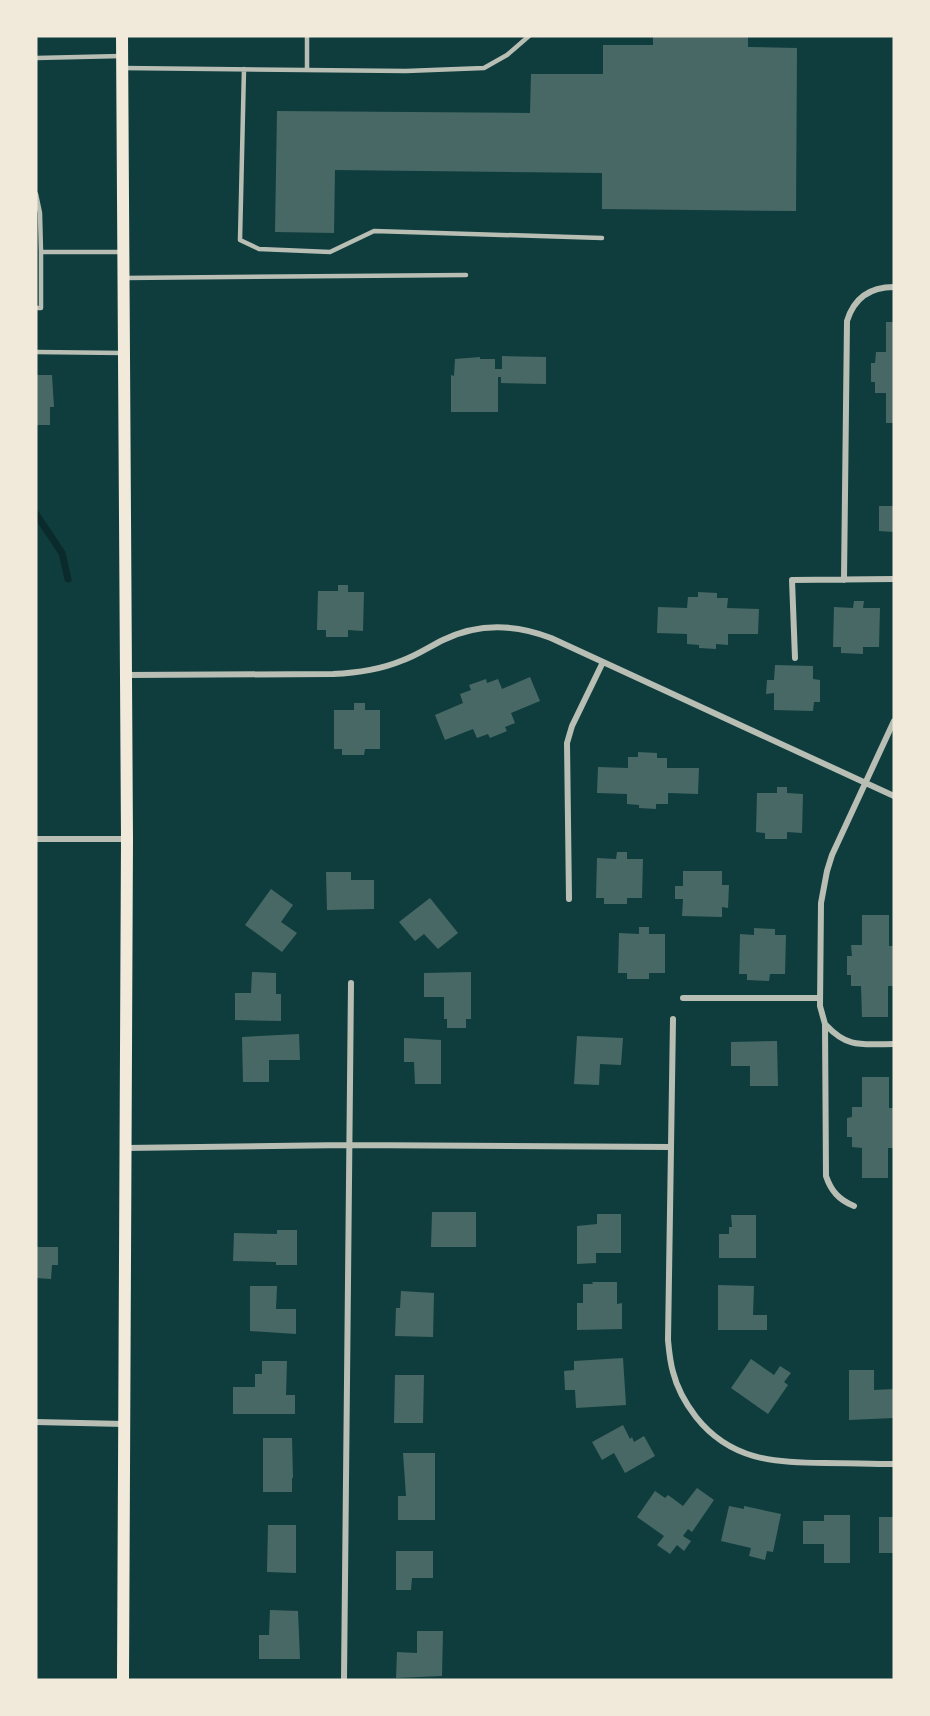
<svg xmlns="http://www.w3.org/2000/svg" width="930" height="1716" font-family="Barlow,sans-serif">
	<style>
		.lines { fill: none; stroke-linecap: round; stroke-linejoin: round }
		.stream { stroke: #0a2a2b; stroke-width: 7 }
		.building { fill: #486865 }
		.service { stroke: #b8beb3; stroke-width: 4.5 }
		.minor { stroke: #b8beb3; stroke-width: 6 }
		.secondary { stroke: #f1e9da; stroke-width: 12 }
	</style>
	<rect width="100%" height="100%" fill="#0f3d3e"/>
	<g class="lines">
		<path class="stream" d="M36,514L62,553L68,579"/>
	</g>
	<path class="building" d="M653,36H748V47L797,48L796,211L602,209V173L335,170L334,233L275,232L277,111L530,113L531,74H603V45H653Z
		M886,322H894V423H886V393H875V382H871V363H875L876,352H886Z
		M502,356L546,357V384L501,383V377H498V412H451V375L454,376L455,359L480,357V359H495V369H502Z
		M36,375H52L54,407H50V425H36Z
		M879,506H894V532L879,531Z
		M338,585H348V592H364L363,631L348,630V637H326V630H317L318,591H338Z
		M698,592L717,593V598H728L727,608L759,609L758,634H728V645L716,644V649L699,648V645L687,644V634L657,633L658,607L687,608L688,597H698Z
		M854,601H864L863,608H880L879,647H863V654L841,653V647H833L834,607L853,608Z
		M775,665L813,666V679L820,680V702H814L813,711L774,710V693L766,694L767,680H774Z
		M530,677L540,701L511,713L515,723L505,727L507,731L490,738L488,734L477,738L473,729L445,740L435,715L463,703L460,694L471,690L469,685L486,679L487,683L498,679L502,689Z
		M354,703H365V710H380V749H365L364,755H342V749H334V710H354Z
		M638,752L657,753V758H667V768H699L698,794L668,793V804H656V809L639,808V805L627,804V794L597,793L598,767L628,768V757H638Z
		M777,787H787V793L803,794L802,833L787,832V839H765V833L756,832L757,793H777Z
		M617,852H627V859H643L642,898H627V904H604V898H596L597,858L616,859Z
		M683,871H722V885H729L728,908L722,907V917L682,916L683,899H675V886H683Z
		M326,872H351V880H374V909L327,910Z
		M271,889L293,905L281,922L297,933L282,952L245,925Z
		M430,898L458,933L438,949L424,934L415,941L399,922Z
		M862,915H889V946H894V986H888V1017H862L861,986H851V975H847V956H852L851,945H862Z
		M639,927H649V934H665V973H649V979H627V973H618L619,933L639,934Z
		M754,928L775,929V935H786L785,974H770L769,981L747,980V974H739L740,934L754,935Z
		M252,972L276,973V994H281V1021L235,1020V993H251Z
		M471,972V1019H466V1028H447V1019H444V997H424V973Z
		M299,1034L300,1060H269V1082H243L242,1037Z
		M577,1036L623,1038L621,1065L600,1064L599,1085L574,1084Z
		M404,1038L441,1040V1084H415L414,1062H404Z
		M777,1041L778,1086H750V1066H731V1042Z
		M862,1077H889V1108H894V1148H888V1178H862V1148L852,1147V1137H847V1118L852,1117V1107H862Z
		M432,1212H476V1247H431Z
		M597,1214H621V1253H596V1263L577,1264V1226L597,1224Z
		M731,1215H756V1258H719V1234H729V1227H732Z
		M277,1230H297V1265H276V1262L233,1261L234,1233L277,1234Z
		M36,1247H58V1265H52L51,1279L36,1278Z
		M592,1282H617V1304L622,1303V1329L577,1330V1303H583V1284H593Z
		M718,1285L754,1286L753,1315H767V1330H718Z
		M250,1286H277L276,1309H296V1334L250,1331Z
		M401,1291L434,1293L433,1337L395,1336L396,1308H400Z
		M623,1358L626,1405L576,1408L575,1390H565L564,1371L574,1370V1361Z
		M751,1359L774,1375L780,1366L791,1373L784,1382L788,1385L768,1414L731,1388Z
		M262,1361H287L286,1395H295V1414H233V1387H255V1374H262Z
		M849,1370H874V1390L894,1389V1418L849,1420Z
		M395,1375H424L423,1423H394Z
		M623,1425L630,1439L632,1437L634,1442L644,1436L655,1456L625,1473L614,1453L602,1460L592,1442Z
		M263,1438H292L293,1478H292V1492H263Z
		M403,1453H435V1520H398V1496H406Z
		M697,1488L714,1500L692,1532L688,1529L683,1536L691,1541L684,1551L677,1545L670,1554L657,1545L664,1536L637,1517L655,1491L665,1498L668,1495L683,1506Z
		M729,1506L744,1509V1506L781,1514L773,1552L767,1551L765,1560L749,1556L751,1548L721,1541Z
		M824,1515H850V1563H824V1544H803V1521H824Z
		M879,1517H894V1553H879Z
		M268,1525H296V1573L267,1572Z
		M396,1551H433V1578H412L411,1590H396Z
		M270,1610L298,1611L300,1659H259V1635H269Z
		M417,1631H443L442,1676L396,1678L397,1652L417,1653Z"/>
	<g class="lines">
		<path class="service" d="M36,58L122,56
			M122,68L406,71L484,68L507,55L529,36
			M244,69L240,240L259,249L330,252L374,231L602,238
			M307,70V36
			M36,194L40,213L41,252H121
			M124,278L466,275
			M36,308H41V252
			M36,352L123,353"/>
		<path class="minor" d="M844,580L847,321C854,298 870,287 894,287
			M795,658L792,580L894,579
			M127,675L333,674C357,673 379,670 401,661C416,656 429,647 443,640C478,623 515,624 551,638L894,796
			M36,839H127
			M569,899L567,743L572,726L603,662
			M683,998H820
			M673,1019L668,1340C669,1351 670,1362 673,1372C677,1388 686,1404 696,1417C730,1460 774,1463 825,1463C848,1463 871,1464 894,1464
			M826,1025C848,1049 863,1044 894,1044
			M125,1148L348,1145L670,1147
			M854,1206C839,1200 831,1191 826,1176L825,1024L820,1006L821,903L827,871L832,855L894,721
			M36,1422L124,1424
			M344,1680L351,983"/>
		<path class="secondary" d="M122,36L127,839L123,1680"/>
	</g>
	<rect width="930" height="1716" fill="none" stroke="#f1e9da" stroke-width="75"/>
</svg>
